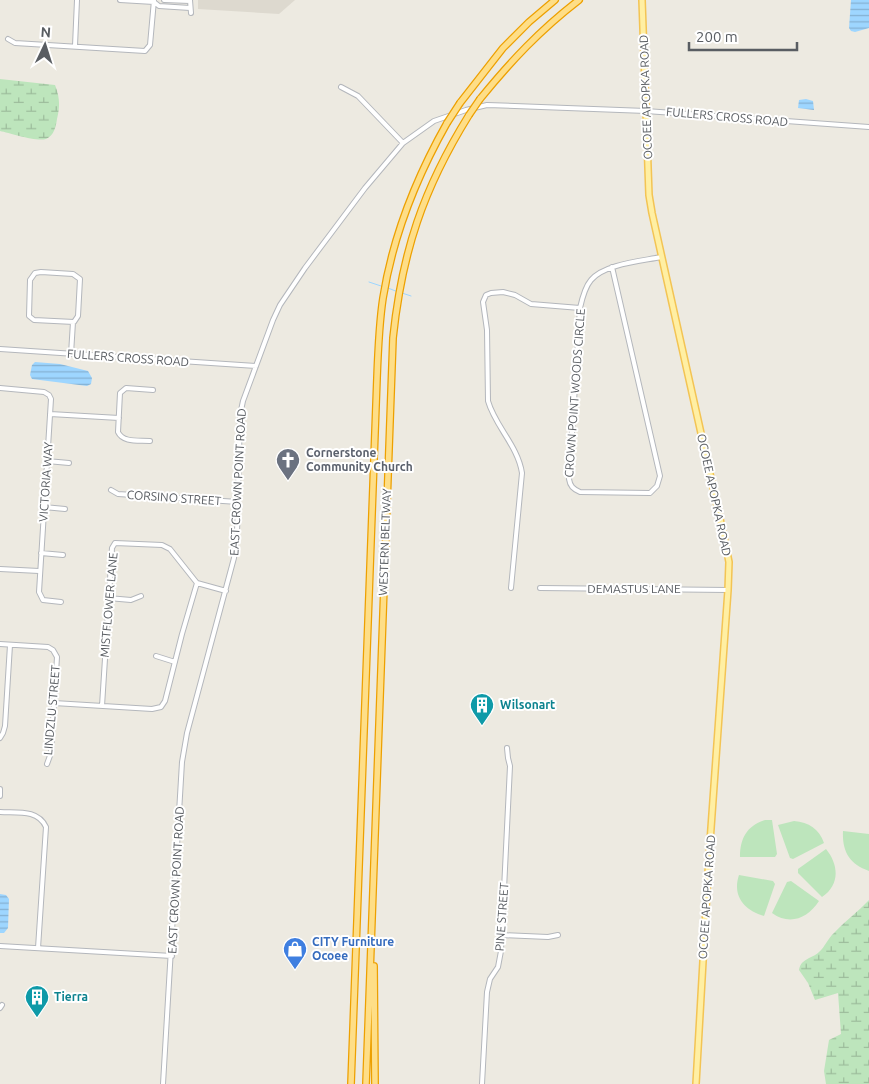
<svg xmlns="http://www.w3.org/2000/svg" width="869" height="1084" font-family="Ubuntu,sans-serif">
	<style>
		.education { fill: #ddd9cf }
		.wetland { fill: url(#wetland-marsh) }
		.pitch { fill: #bde5bc }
		.water { fill: url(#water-rules) }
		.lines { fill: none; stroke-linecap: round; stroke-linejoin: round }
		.stream { stroke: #9ed6ff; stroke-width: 1 }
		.minor-casing { stroke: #b4b7bc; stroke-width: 6 }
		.major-casing { stroke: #f3c454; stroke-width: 8 }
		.highway-casing { stroke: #eda000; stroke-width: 8 }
		.minor { stroke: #fff; stroke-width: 4 }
		.major { stroke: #ffefa3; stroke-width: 5 }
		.highway { stroke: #fede87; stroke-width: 5.5 }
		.highway-bridge-casing { stroke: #eda000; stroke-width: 8; stroke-linecap: butt }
		.highway-bridge { stroke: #fede87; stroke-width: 5.5 }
		.labels { text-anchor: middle; stroke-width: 4; stroke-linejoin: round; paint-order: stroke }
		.street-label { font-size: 12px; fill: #595d62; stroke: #fff }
		.worship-label { font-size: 12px; font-weight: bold; fill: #5b616d; stroke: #fff; text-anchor: start }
		.culture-label { font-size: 12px; font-weight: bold; fill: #0d838f; stroke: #fff; text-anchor: start }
		.shop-label { font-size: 12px; font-weight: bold; fill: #366cbe; stroke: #fff; text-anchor: start }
	</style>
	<defs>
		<pattern id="wetland-marsh" width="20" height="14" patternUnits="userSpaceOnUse" patternTransform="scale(1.25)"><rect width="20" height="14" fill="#bde5bc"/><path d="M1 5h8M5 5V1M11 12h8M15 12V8" fill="none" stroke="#9dbd9c"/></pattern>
		<pattern id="water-rules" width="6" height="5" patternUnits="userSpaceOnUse" patternTransform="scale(1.25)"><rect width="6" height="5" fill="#9ed6ff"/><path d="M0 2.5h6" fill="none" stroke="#84b1d2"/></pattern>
	</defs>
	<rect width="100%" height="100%" fill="#edeae1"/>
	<path class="education" d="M198,0H295L279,14L198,9Z"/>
	<path class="wetland" d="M0,79L55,85C60,97 60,107 57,119C56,126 54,136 46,139C36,142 10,133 0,131Z
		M869,900V1084H826L824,1071L829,1040L841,1034L838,993L815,1000L808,983L799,970C801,958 812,959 819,952C825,947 828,938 834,933C845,921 858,912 869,900Z"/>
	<path class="pitch" d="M765,820H772L777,854L775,857H740C740,838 747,826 765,820Z
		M794,821C809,822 819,829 824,843L793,859L790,858L778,825Z
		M843,831L869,834V871C849,864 842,851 843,831Z
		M826,849C839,865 840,885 822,897L798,873V869Z
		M739,875L773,881L775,884L764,916C744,910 732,896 739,875Z
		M791,881L819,901C808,918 790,926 772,913L787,882Z"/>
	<path class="water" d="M851,0H869V28L855,32L851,31L849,28Z
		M799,100L806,99L813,101L814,110L798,108Z
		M35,362L60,364L88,371L92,378L91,384L87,386L32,379L30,375L32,365Z
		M0,894L6,895L9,899L8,928L4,933H0Z"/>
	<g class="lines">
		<path class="stream" d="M369,282L384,287
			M388,288L398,292
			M402,293L411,296"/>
		<g class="minor-casing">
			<path id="minor" d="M120,0L154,2L159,6L190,8
				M164,0L190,1
				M190,0L191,13
				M8,39L15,43L145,51L150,45L154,0
				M75,46L77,0
				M341,87L358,96L403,143
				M612,267L660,476L657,486L650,493L580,492C573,489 570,486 569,479L580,308C582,299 585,287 591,280C604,264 642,261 661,257
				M41,272L73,274L80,279L78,316L74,322L34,320L29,316L30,280L35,273Z
				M0,349L256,366
				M71,354L73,322
				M0,388L44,392L49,395L51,399L39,592L43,600L61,602
				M50,414L119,418
				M150,441C139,440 123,443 118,432L120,393L126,388L153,390
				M47,461L69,463
				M111,490L118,494L238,502
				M44,507L65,509
				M41,553L63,555
				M0,569L39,571
				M511,588L522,473C518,446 495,426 488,401L487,330L483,302L486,295L491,293L503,292L515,295L531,304L580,308
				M540,588L728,590
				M108,598L131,600L141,596
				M0,644L48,647L53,650L57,657L51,753L47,764
				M156,656L175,662
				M54,703L152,709L161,707L165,701L182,634L197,583
				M102,706L112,548L115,543L162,545L170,549L197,583L226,591
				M0,738L3,733L5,726L10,645
				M0,789V796
				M0,812C17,813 38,809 46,827L38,948
				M501,935L548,937L558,935
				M0,946L172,956
				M0,1008L2,1005
				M163,1084L182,762L187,733L234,558L237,533L240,415L243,401L273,320L280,305L305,268L365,188L403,143L434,121L466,110L487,105L646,111L869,127
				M482,1084L487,992L490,979L498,967L501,951L510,766L508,758L507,748"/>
		</g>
		<g class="major-casing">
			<path id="major" d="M642,0L649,195L652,213L723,532L729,562L728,590L709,856L696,1084"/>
		</g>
		<g class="highway-casing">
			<path id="highway" d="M480,99C511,61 540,30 579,0
				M460,103L503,48L529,22L555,0
				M374,966L375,1084
				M351,1084L377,378C378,351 379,324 383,298C393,235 416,178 447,123
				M366,1084L393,338C402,252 423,189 469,115"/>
		</g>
		<use href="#minor" class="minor"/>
		<use href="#major" class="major"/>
		<use href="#highway" class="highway"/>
		<g class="highway-bridge-casing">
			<path id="highway-bridge" d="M469,115L480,99
				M447,123L460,103"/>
		</g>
		<use href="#highway-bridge" class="highway-bridge"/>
	</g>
	<defs>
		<g id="church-pin" transform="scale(1.25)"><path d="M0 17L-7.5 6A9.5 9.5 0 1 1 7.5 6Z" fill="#6b7280" stroke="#fff"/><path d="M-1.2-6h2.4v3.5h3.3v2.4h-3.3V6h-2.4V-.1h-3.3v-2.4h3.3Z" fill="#fff"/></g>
		<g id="building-pin" transform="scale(1.25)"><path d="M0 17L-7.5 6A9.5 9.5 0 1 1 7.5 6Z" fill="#0f9aa8" stroke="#fff"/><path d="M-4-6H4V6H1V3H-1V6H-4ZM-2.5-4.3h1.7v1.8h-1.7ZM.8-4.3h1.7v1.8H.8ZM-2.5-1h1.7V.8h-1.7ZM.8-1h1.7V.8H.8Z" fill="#fff"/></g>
		<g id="shop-pin" transform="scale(1.25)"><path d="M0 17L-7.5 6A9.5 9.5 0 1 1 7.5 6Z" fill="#3f7fe0" stroke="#fff"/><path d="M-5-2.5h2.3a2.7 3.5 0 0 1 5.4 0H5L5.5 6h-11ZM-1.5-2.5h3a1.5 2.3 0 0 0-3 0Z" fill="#fff"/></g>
	</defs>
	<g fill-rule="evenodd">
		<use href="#church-pin" x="288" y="460"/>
		<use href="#building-pin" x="482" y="705"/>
		<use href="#shop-pin" x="295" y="949"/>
		<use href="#building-pin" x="37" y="997"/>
	</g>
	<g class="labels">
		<g class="street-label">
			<text transform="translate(646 97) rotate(-92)" y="4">OCOEE APOPKA ROAD</text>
			<text transform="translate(727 117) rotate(5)" y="4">FULLERS CROSS ROAD</text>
			<text transform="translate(128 358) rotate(4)" y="4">FULLERS CROSS ROAD</text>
			<text transform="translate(575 393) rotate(-86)" y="4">CROWN POINT WOODS CIRCLE</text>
			<text transform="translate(46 482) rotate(-86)" y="4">VICTORIA WAY</text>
			<text transform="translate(238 482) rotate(-87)" y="4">EAST CROWN POINT ROAD</text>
			<text transform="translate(714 495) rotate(78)" y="4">OCOEE APOPKA ROAD</text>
			<text transform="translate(174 498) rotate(4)" y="4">CORSINO STREET</text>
			<text transform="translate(385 542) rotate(-88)" y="4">WESTERN BELTWAY</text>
			<text x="634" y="593">DEMASTUS LANE</text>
			<text transform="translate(109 605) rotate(-85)" y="4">MISTFLOWER LANE</text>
			<text transform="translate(52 710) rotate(-85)" y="4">LINDZLU STREET</text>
			<text transform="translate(176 880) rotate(-87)" y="4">EAST CROWN POINT ROAD</text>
			<text transform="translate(707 897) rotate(-86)" y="4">OCOEE APOPKA ROAD</text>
			<text transform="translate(502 917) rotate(-86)" y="4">PINE STREET</text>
		</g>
		<g class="worship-label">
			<text x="306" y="457">Cornerstone<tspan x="306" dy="14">Community Church</tspan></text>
		</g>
		<g class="culture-label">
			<text x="500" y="709">Wilsonart</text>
			<text x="54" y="1001">Tierra</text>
		</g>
		<g class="shop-label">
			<text x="312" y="946">CITY Furniture<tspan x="312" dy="14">Ocoee</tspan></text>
		</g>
	</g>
	<g transform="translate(45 45) rotate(4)" stroke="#ffffff" stroke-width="4" paint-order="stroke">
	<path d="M0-4L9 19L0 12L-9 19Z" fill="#595d62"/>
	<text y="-8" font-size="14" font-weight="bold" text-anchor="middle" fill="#595d62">N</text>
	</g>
	<path d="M689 42v8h108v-8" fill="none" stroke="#595d62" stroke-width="2.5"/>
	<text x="696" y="42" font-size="15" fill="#595d62" stroke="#ffffff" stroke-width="4" paint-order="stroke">200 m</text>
</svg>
